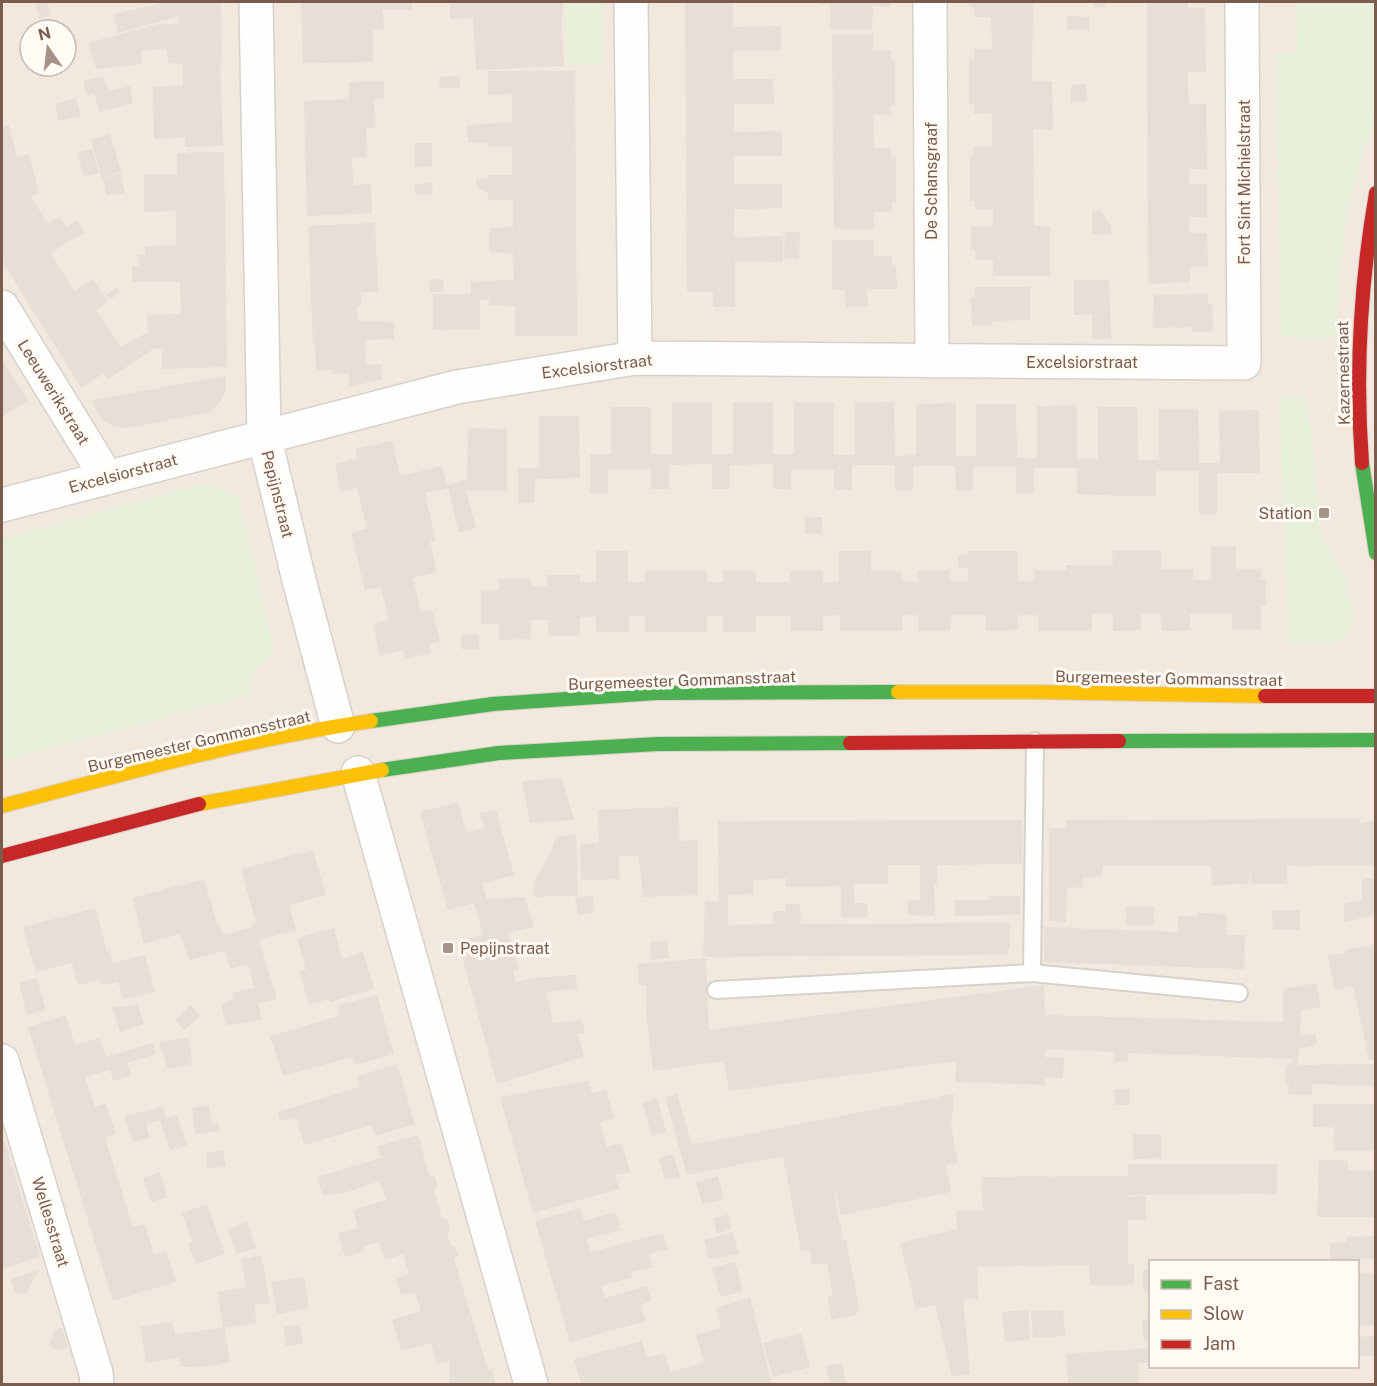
<svg xmlns="http://www.w3.org/2000/svg" width="1377" height="1386" font-family="'Public Sans',sans-serif">
	<style>
		.residential { fill: #f2e8de; fill-rule: evenodd }
		.green { fill: #e7f0db }
		.building { fill: #e6ded7 }
		.lines { fill: none; stroke-linecap: round; stroke-linejoin: round }
		.lane-casing { stroke: #d7d1cb; stroke-width: 20 }
		.street-casing { stroke: #d7d1cb; stroke-width: 36 }
		.fast-casing { stroke: #d9d2cb; stroke-width: 16 }
		.slow-casing { stroke: #d9d2cb; stroke-width: 16 }
		.jam-casing { stroke: #d9d2cb; stroke-width: 16 }
		.lane { stroke: #fefefd; stroke-width: 16 }
		.street { stroke: #fefefd; stroke-width: 33 }
		.fast { stroke: #4caf50; stroke-width: 14 }
		.slow { stroke: #ffc107; stroke-width: 14 }
		.jam { stroke: #c62828; stroke-width: 14 }
		.poi-dot { fill: #a69286; stroke: #fffaf3; stroke-width: 2 }
		.labels { text-anchor: middle; stroke-width: 6; stroke-linejoin: round; paint-order: stroke }
		.street-label { font-size: 16px; fill: #7a5c4d; stroke: #fffaf3 }
		.poi-label { font-size: 16px; fill: #7a5c4d; stroke: #fffaf3; text-anchor: end }
	</style>
	<rect width="100%" height="100%" fill="#f9f5f0"/>
	<path class="residential" d="M2,2H1375V1384H2ZM30,30H66V66H30ZM1150,1262H1358V1366H1150Z"/>
	<path class="green" d="M565,2H603V64H567Z
		M1296,2H1375V116L1347,212L1341,264L1336,332C1326,345 1296,337 1281,336L1276,53L1298,51Z
		M1307,396L1322,536L1345,576L1354,620L1343,641L1337,643L1289,644L1279,398Z
		M204,483L239,497L275,654L253,671L251,695L2,761V539Z"/>
	<path class="building" d="M35,2H47L51,15L40,19Z
		M159,2H221L222,63H220L223,146L185,147V138L154,139L153,87L183,85V64L168,63L167,49L141,51L142,64L96,69L88,43L158,24H178L179,16L118,33L114,14L159,4Z
		M301,2H412V10H382L385,29L373,30V62L303,63Z
		M450,2H563V15H561L564,66L476,70L473,18L450,19Z
		M685,2H733V27L781,26V51H733V79H773L774,104H734V132L782,131V156H734V184H782V208L734,209V237L783,236V262L735,261V307H713V292H687Z
		M817,2H890V7L873,6L872,29H830V4L820,5Z
		M969,2H1033L1032,81H1052L1053,130L1033,129L1034,226H1050V276H993V260H975V250H971V226H993V210H975V201H970V156L974,155V146H992V113L974,114V104H969V59H974V49H992L991,17H974V7H969Z
		M1093,2H1105V7H1093Z
		M1147,2H1188V8L1205,7L1206,72H1188V88L1189,104H1206L1207,169H1189V184H1207V217H1189V233H1207L1208,267H1190V282L1148,284Z
		M1067,16L1089,17V30H1067Z
		M832,34H873V51L891,50V60H895V105H891V115H873L874,148H891V157H896V202H892V212H874V229H834Z
		M488,71H575L577,336H515V306L489,305V299L480,300V329L433,330V294H471V282L514,280L513,253L489,252V228L513,227V200H488V192H484L476,185V179H488V175H512V147H488V143H468L467,125L512,122V94L488,95Z
		M103,76L108,91L130,86L133,103L99,112L94,93L87,95L83,81Z
		M459,76L460,88H440L439,77Z
		M384,81V99H374L375,128H366L367,157H352L353,185L371,184L372,213L307,216L304,101L349,99V82Z
		M1086,84L1087,101L1071,102V85Z
		M76,98L81,116L59,121L55,104Z
		M9,125L17,157L29,154L39,193L30,196L48,224L59,217L66,227L77,220L85,233L73,239L67,230L72,238L51,254L74,291L93,279L108,302L96,310L121,347L148,332L147,315L181,314L180,282H132V266H139L138,255H145V246L176,245V211L144,212V174H177V153L224,152L227,367L162,369V349L155,348L108,379L104,373L81,388L2,261V127Z
		M110,134L121,172L102,178L91,140Z
		M415,143H432V166L415,167Z
		M92,149L99,173L84,177L77,153Z
		M121,174L125,193L106,195L103,178Z
		M432,183L433,195H416L415,184Z
		M1092,211H1101L1111,226V234L1092,235Z
		M375,223L378,292H361V306H357L358,321L394,322V339L365,340L366,365L381,364L382,379L349,387V373L333,374L332,370L316,371L315,345L313,344L308,226Z
		M785,232H800L799,259H784Z
		M832,240H874V256H892V265H896L897,289H867L868,307H846L845,290H832Z
		M443,279L444,292H430L429,280Z
		M1074,280H1109L1111,339H1092V315H1074Z
		M119,286V293L110,300L106,295Z
		M975,287H1030V320L992,321L993,325L972,326L971,297H975Z
		M1208,294V303L1212,304L1213,332H1192L1191,327L1153,328L1154,295Z
		M2,360L28,400L2,417Z
		M226,376V388L222,400L210,412L129,428L116,427L104,421L95,409L92,400Z
		M672,402H712V454H733V402H773V454H794V402H834V455H855V403L894,402L895,456L916,455V404L956,403V456H976V404H1016L1017,458H1037V406L1077,405V459H1098V407H1137L1138,460H1159V409H1198L1199,463H1220L1219,411L1259,410L1260,473H1217V515H1199V471H1156V496H1138L1077,494V468H1034V493H1016V467H973V491H956L955,466H913V491H895V465H852V490H834V470H791V489H773V464L730,465V489H712V464L669,465V489H651V469H608V494H590V454H611V407H651V454H672Z
		M539,416H579L580,478L535,479L534,503H518V468H539Z
		M468,428L507,429V491H466L476,528L459,533L448,488L425,493L436,541L430,542L437,572L413,578L421,612L432,610L440,641L429,644L431,653L406,659L403,650L380,656L373,624L388,620L385,603L380,587L365,590L351,533L367,529L357,488L341,492L335,464L358,458L355,449L392,441L400,476L442,466L447,485L467,480Z
		M805,517H822V534H805Z
		M1211,546H1236V569H1261L1260,580H1266V606H1261V630H1232V614H1190V630L1164,631H1162L1161,614H1141V630L1115,631H1113V614H1092V631H1038V615H1018V630L986,631V615H951L950,631H918V615H902V631H840V615L823,616V631H791V616H756V632H723V616H707V632H645V616H629V632H596V616L580,617V636H548V620H531V639L499,640V624H481V591L499,590L498,579H531V586H547V575H580V582H596V551H628V582H645V571H707V582H723V571H755L756,582H790L791,571H823V582H839V551H871V571H902V581L918,582V570H950V581H968V568H958V555L968,554V551H1018V581H1034V570H1066V565H1113L1112,550H1161V569H1193V580H1211Z
		M461,635H479V650L461,649Z
		M562,778L574,820L530,823L522,781Z
		M458,802L466,833L484,828L480,813L496,810L514,875L482,883L487,899L525,897L534,927L509,933L519,969L513,971L516,983L532,978L576,975L577,989L546,992L553,1023L582,1020L585,1033L578,1034L584,1057L497,1084L458,942L483,935L474,903L448,910L420,812Z
		M678,807L679,841L698,840V895L643,897L639,856H619L620,879L581,880L580,844L599,843L598,810Z
		M1360,819V824L1370,821H1376V865L1287,866V884H1251L1250,868L1249,884L1212,885L1211,866H1103L1102,877H1083V887L1067,888L1066,922L1049,921V828H1066V820Z
		M1022,820V864L937,865V885H934L935,916L908,915L907,900H920V865H888V884H854V903H867L868,917H841V886L786,887V878L753,880V894L728,895V925L773,924V911H786V904H800L801,924L1010,923V944L1007,955L703,957L705,901H719L718,821Z
		M576,835L578,895L534,897L533,884L551,853L556,836Z
		M313,850L326,895L289,905L296,930L259,940L277,999L258,1003L262,1020L226,1025L221,1004L233,1000L232,993L254,988L248,964L230,969L225,951L189,960L180,934L144,944L133,898L204,879L217,924L219,923L223,935L253,927L252,924L256,923L241,869Z
		M1362,878H1376V915L1344,922V904L1362,900Z
		M592,895L595,912L578,915L575,898Z
		M989,896H1020V915L955,916V900H989Z
		M1126,906H1154V925H1126Z
		M96,908L107,952L110,951L113,963L145,955L155,992L123,999L118,982L101,985L100,980L78,985L72,963L36,972L23,927Z
		M1272,910H1300V930H1273Z
		M1198,913L1226,914L1227,935H1245L1244,969L1044,962V927L1178,932V916H1199Z
		M334,928L342,959L363,952L374,989L330,1002L328,999L309,1005L299,971L306,970L297,938Z
		M667,941L669,958L651,960L650,942Z
		M1376,944V1059L1369,1060L1353,986L1335,990L1328,956L1346,953L1345,950Z
		M706,958L709,1030L1044,985L1045,1015L1283,1022V989L1316,983L1321,1007L1301,1011L1300,1036L1315,1033L1318,1044L1299,1049L1298,1065L1376,1064V1086L1312,1084V1095L1288,1094L1289,1085L1285,1081L1286,1066L1295,1059L1128,1053V1062H1114V1052L1046,1049L1045,1057L1064,1058L1063,1078H1045V1085L955,1082L957,1061L729,1091L724,1061L653,1071L646,1011V985H638V964Z
		M37,978L46,1010L27,1015L19,983Z
		M377,995L394,1054L354,1065L352,1057L283,1076L270,1036L339,1016L337,1006Z
		M138,1005L144,1024L120,1032L112,1007Z
		M191,1005L200,1016L184,1030L175,1020Z
		M66,1015L75,1045L99,1038L106,1057L153,1043L156,1054L127,1063L131,1076L113,1081L110,1070L85,1077L95,1107L106,1104L116,1134L105,1138L133,1227L145,1224L154,1254L166,1251L176,1282L113,1301L28,1027Z
		M189,1038L192,1065L168,1069L159,1042Z
		M397,1064L415,1124L375,1136L371,1125L304,1145L297,1118L280,1121L278,1112L360,1087L358,1076Z
		M588,1081L592,1093L606,1090L614,1118L600,1122L607,1147L622,1143L630,1172L615,1175L619,1189L533,1213L500,1097Z
		M1115,1089H1130V1105H1115Z
		M677,1094L692,1145L954,1094L951,1125L958,1163L946,1165L951,1192L841,1215L836,1193H834L843,1240H846L860,1312L856,1313L857,1315L832,1320L827,1297L833,1296L827,1263L812,1265L810,1250L801,1251L783,1156L687,1175L665,1097Z
		M657,1098L666,1132L652,1136L642,1103Z
		M1313,1104H1376V1151H1333L1334,1127H1313Z
		M209,1105L212,1124L219,1123L220,1131L195,1134L192,1108Z
		M163,1107L166,1118L177,1115L187,1145L170,1150L160,1120L146,1124L150,1138L133,1142L124,1116Z
		M2,1133L40,1257L2,1269Z
		M1133,1134H1161V1158L1133,1159Z
		M418,1135L429,1175L435,1177L437,1186L434,1191L442,1218L448,1220L450,1229L447,1234L451,1246H455L458,1256L454,1259L488,1370L492,1369L496,1384H449L450,1361L437,1364L431,1343L401,1351L392,1320L421,1311L415,1292L401,1295L396,1278L409,1274L403,1254L385,1260L379,1242L364,1246L365,1251L345,1257L338,1233L358,1228L353,1210L386,1200L380,1181L341,1194L340,1192L323,1196L317,1177L381,1158L378,1146Z
		M223,1150L226,1166L208,1169L206,1153Z
		M673,1154L680,1177L665,1180L659,1158Z
		M1319,1160L1348,1161V1170L1376,1171V1217H1317Z
		M1128,1164H1277V1194L1128,1195V1197L1146,1196V1220H1128V1264H1134V1285H1090L1089,1265L977,1267L978,1299H963L970,1374L952,1376L935,1305L916,1309L900,1243L957,1229L956,1210L983,1211L981,1177L1128,1176Z
		M160,1172L167,1197L151,1202L143,1178Z
		M718,1176L724,1199L702,1204L696,1182Z
		M207,1204L225,1254L196,1264L188,1243L192,1242L182,1213Z
		M580,1208L584,1221L616,1212L621,1230L587,1239L591,1252L663,1233L668,1249L649,1254L653,1267L631,1272L633,1277L601,1286L605,1298L647,1286L651,1301L641,1305L646,1321L570,1342L535,1221Z
		M729,1214L732,1229L717,1233L713,1218Z
		M247,1222L256,1248L236,1254L228,1229Z
		M733,1232L739,1254L709,1259L704,1240Z
		M1376,1236V1259H1330V1243L1346,1242V1237Z
		M261,1255L270,1303L255,1305L256,1323L224,1328L230,1362L212,1366L180,1367L179,1357L146,1363L140,1327L172,1321L175,1335L223,1327L217,1292L246,1287L241,1259Z
		M735,1262L743,1291L721,1297L712,1268Z
		M1150,1269V1291H1143V1270Z
		M39,1270L26,1294L15,1292L11,1279Z
		M1358,1273H1376V1325H1358Z
		M304,1277L309,1308L277,1314L271,1282Z
		M750,1298L772,1384H581L574,1359L642,1341L647,1358L664,1353L670,1372L704,1363L696,1335L721,1328L716,1308Z
		M1028,1310L1030,1340L1005,1342L1002,1312Z
		M1063,1310L1065,1336L1033,1338L1031,1311Z
		M1150,1319V1342H1144L1142,1320Z
		M300,1325L303,1344L286,1346L284,1327Z
		M62,1328L68,1347L56,1350L49,1345L55,1330Z
		M801,1333L810,1367L773,1377L763,1343Z
		M1376,1336V1356H1358V1337Z
		M1150,1348V1362L1138,1363L1139,1384H1068L1066,1354Z
		M842,1363L846,1384H830L826,1366Z"/>
	<g class="lines">
		<g class="lane-casing">
			<path id="lane" d="M1032,973L1239,993
				M716,990L1032,973L1035,741"/>
		</g>
		<g class="street-casing">
			<path id="street" d="M256,2L264,436L300,584L338,726
				M631,2L635,358
				M930,2L932,361
				M2,307L107,478
				M2,505L457,387L635,358L1244,363L1242,2
				M358,773L531,1384
				M2,1061L96,1373L97,1384"/>
		</g>
		<g class="fast-casing">
			<path id="fast" d="M1362,463L1376,553
				M371,721L493,704L656,693L898,692
				M1119,741L1376,740
				M382,770L499,753L658,744L850,743"/>
		</g>
		<g class="slow-casing">
			<path id="slow" d="M898,692H1036L1265,696
				M199,804L382,770
				M2,806C124,774 246,739 371,721"/>
		</g>
		<g class="jam-casing">
			<path id="jam" d="M1362,463C1355,370 1360,285 1376,193
				M1265,696H1376
				M850,743L1119,741
				M2,856L199,804"/>
		</g>
		<use href="#lane" class="lane"/>
		<use href="#street" class="street"/>
		<use href="#fast" class="fast"/>
		<use href="#slow" class="slow"/>
		<use href="#jam" class="jam"/>
	</g>
	<g class="poi-dot">
		<rect x="1318" y="507" width="12" height="12" rx="3"/>
		<rect x="442" y="942" width="12" height="12" rx="3"/>
	</g>
	<g class="labels">
		<g class="street-label">
			<text transform="translate(931 181) rotate(-90)" y="6">De Schansgraaf</text>
			<text transform="translate(1244 182) rotate(-90)" y="6">Fort Sint Michielstraat</text>
			<text x="1082" y="368">Excelsiorstraat</text>
			<text transform="translate(597 366) rotate(-7)" y="6">Excelsiorstraat</text>
			<text transform="translate(1343 373) rotate(-91)" y="6">Kazernestraat</text>
			<text transform="translate(54 392) rotate(58)" y="6">Leeuwerikstraat</text>
			<text transform="translate(123 473) rotate(-15)" y="6">Excelsiorstraat</text>
			<text transform="translate(278 494) rotate(76)" y="6">Pepijnstraat</text>
			<text transform="translate(1169 678) rotate(1)" y="6">Burgemeester Gommansstraat</text>
			<text transform="translate(682 680) rotate(-2)" y="6">Burgemeester Gommansstraat</text>
			<text transform="translate(199 741) rotate(-13)" y="6">Burgemeester Gommansstraat</text>
			<text transform="translate(51 1222) rotate(73)" y="6">Wellesstraat</text>
		</g>
		<g class="poi-label">
			<text x="1312" y="519">Station</text>
			<text x="460" y="954" text-anchor="start">Pepijnstraat</text>
		</g>
	</g>
	<rect width="1377" height="1386" fill="none" stroke="#7a5c4d" stroke-width="6"/>
	<rect x="1149" y="1260" width="210" height="108" fill="#fffaf3" stroke="#cabbb1" stroke-width="1.5"/>
	<rect x="1161" y="1280" width="30" height="9" fill="#4caf50" stroke="#cabbb1" stroke-width="1.5"/>
	<text x="1203" y="1290" font-size="18" fill="#7a5c4d">Fast</text>
	<rect x="1161" y="1310" width="30" height="9" fill="#ffc107" stroke="#cabbb1" stroke-width="1.5"/>
	<text x="1203" y="1320" font-size="18" fill="#7a5c4d">Slow</text>
	<rect x="1161" y="1340" width="30" height="9" fill="#c62828" stroke="#cabbb1" stroke-width="1.5"/>
	<text x="1203" y="1350" font-size="18" fill="#7a5c4d">Jam</text>
	<g transform="translate(48 48) rotate(346)"><circle r="28" fill="#fffaf3" stroke="#cabbb1" stroke-width="1.5"/>
	<path d="M0-4.5L10 22L0 15L-10 22Z" fill="#a69286"/>
	<text y="-9" font-size="16" font-weight="bold" text-anchor="middle" fill="#7a5c4d">N</text>
	</g>
</svg>
